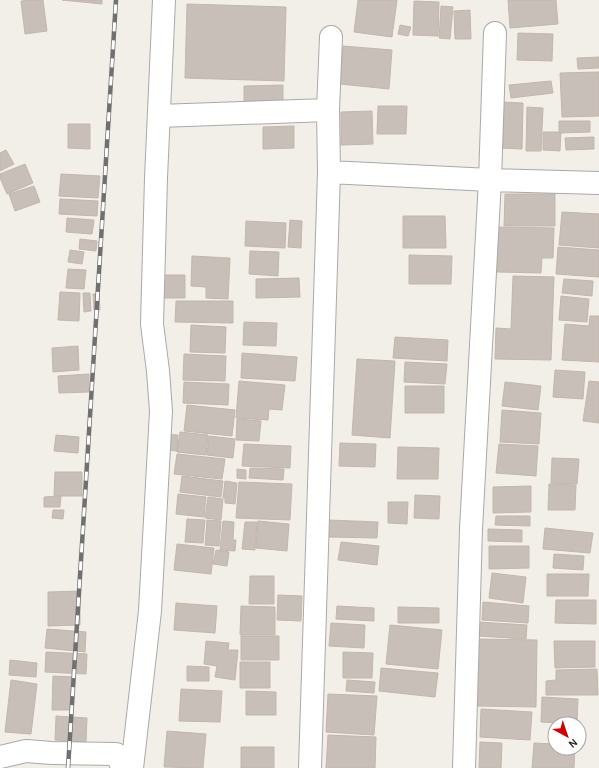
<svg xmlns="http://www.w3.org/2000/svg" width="599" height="768" font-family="Karla,sans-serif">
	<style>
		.building { fill: #c7bfb8; stroke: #c4b6ab }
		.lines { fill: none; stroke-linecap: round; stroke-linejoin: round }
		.minor-casing { stroke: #a9a9a9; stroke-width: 24 }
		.minor { stroke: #fff; stroke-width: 22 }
		.rail-casing { stroke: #707070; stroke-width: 4.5 }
		.rail { stroke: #fff; stroke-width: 3; stroke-dasharray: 9; stroke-linecap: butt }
	</style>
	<rect width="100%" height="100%" fill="#f2efe9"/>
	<path class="building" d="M30,0H43L47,31L25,34L21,1Z
		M62,0H102V4Z
		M358,0H397L392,37L354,32Z
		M508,0H556L558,24L510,28Z
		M414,1L439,2L438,36L413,35Z
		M187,4L286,7L284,81L185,78Z
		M441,6L453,7L450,39L439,38Z
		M470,10L471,39H455L454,11Z
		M400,25L411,27L408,36L398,34Z
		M518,33L553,34L552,61L517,60Z
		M343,46L392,50L389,89L340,84Z
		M599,57V68L578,69L577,58Z
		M599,72V116L562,117L560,73Z
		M551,81L553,93L511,98L509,85Z
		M283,85V105L244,106V86Z
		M501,102L523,103L522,149L500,148Z
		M378,106H407L406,134H377Z
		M527,107L543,108L541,151H526Z
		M372,111L373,144L341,145V112Z
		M559,121H590V132L559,133Z
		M68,124H90V149L68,148Z
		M294,126V148L263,149V127Z
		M543,132H561L560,151L543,150Z
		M594,137V149L566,150L565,138Z
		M6,150L14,164L0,171V153Z
		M25,164L33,183L7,194L0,178V174Z
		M61,174L100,176L98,198L59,196Z
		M34,186L40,202L15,211L9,194Z
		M505,194H555V226H504Z
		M60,199L98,201L97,216L59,214Z
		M562,212L599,214V248L559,245Z
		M403,216H445L446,248H403Z
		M67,218L94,220L92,234L66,232Z
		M290,220L302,221L301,248L288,247Z
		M246,221L286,223L285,248L245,246Z
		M498,227L554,228L553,258H542L541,273L497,272Z
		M80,239L97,241L96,251L79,249Z
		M558,247L599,250V277L556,274Z
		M70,250L84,252L82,264L68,262Z
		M250,251L279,252L278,276L249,274Z
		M409,255L452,256L451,284H409Z
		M192,256L230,258L228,299L206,298V287L191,286Z
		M68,269L86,270L84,289L66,288Z
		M163,275H185V298H163Z
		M513,276L554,277L551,360L495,359L496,328L511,329Z
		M299,278L300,297L256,298V279Z
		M564,279L593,281L592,296L562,293Z
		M60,292L80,293L79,321L58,320Z
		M83,293H90L91,311L84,312Z
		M93,294H99L100,310H94Z
		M561,296L589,299L587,322L559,320Z
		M176,301H233V323L175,322Z
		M590,316H599V362L562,360L565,324L589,326Z
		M244,322L277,323L276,346L243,345Z
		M191,325L226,327L225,353L190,352Z
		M395,337L448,340L447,361L393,358Z
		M78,346L79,370L53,372L52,348Z
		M242,353L297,357L295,381L241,378Z
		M184,354L226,356L225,381L183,380Z
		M357,359L395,361L390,438L352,435Z
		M405,362L447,364L445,384L404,382Z
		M555,370L585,372L583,399L553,397Z
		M89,374V392L59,393L58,376Z
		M239,381L285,385L282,410L269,409L268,420L236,418Z
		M589,381L599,382V423L583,421Z
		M184,382L229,384L228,405L183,403Z
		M505,382L541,386L538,410L502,406Z
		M405,386H444V413H405Z
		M187,405L235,410L232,436L184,431Z
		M502,410L541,413L539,444L500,442Z
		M237,419L261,421L259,441L236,440Z
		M180,432L208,435L206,455L177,452Z
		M162,434L178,435L177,451L160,449Z
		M56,435L79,437L78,453L54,451Z
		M209,436L235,439L233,458L207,455Z
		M340,443L376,444L375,467L339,466Z
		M244,444L291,446L290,468L242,466Z
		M499,444L538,446L536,476L496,473Z
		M398,447L439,448L438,479H397Z
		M177,454L225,459L222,479L174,474Z
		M552,458L579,459L577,484L551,483Z
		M250,468L284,469L283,480L249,478Z
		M237,469L246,470V479L237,478Z
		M55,472H82V496H54Z
		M182,476L223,481L221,497L180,492Z
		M225,481L237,483L235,504L225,503V498H223Z
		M239,482L292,484L290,520L236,518Z
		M549,484L576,485L575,510H548Z
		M531,486V512L493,513V487Z
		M178,494L206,497L204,517L176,514Z
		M415,495L440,496L439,519L414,518Z
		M61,496L60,507H44V497Z
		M208,497L223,499L221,520L205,518Z
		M388,502H408L407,524L388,523Z
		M53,510H64L63,519L52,518Z
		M496,516H530V526L495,525Z
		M187,519L205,520L203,543L185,542Z
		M207,520L221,521L219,546L205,545Z
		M329,520L378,522L377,538L329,537Z
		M223,521L234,522L233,540H236L235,551L220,550Z
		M258,521L289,524L287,551L256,548Z
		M245,522H257L255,550L242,549Z
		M545,528L593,533L590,553L543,549Z
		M488,529L522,530V542L488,541Z
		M341,542L379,546L377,565L338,560Z
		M177,544L214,548L211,574L174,570Z
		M489,546H529V568L489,569Z
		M216,550L229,552L227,566L213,564Z
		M554,554L584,556L583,570L553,568Z
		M492,573L526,577L523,603L489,598Z
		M547,574H589L588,596H547Z
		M250,576H274V604H249Z
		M80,591V625L48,626V592Z
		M278,595L302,596L301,621L277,620Z
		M556,600H596V624L555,623Z
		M483,602L529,606L528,623L482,620Z
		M176,603L217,606L215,633L174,630Z
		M241,606L275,607V635H240Z
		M337,606L374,608V621L336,619Z
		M398,607L439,608V623H398Z
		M479,622L527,625L526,639L478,636Z
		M331,623L365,625L364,648L329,646Z
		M390,625L442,630L438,669L386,664Z
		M47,629L86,632L85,652L45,648Z
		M241,636H279V660H241Z
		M477,639L537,640L536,707L476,706Z
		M206,641L229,643L228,650H238L235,680L215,677L217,666L204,664Z
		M554,641H595V667L555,668Z
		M46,652L87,654L86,674L45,672Z
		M343,652L373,653L372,678H343Z
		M10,660L37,663L36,677L9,675Z
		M240,662H270V688H240Z
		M187,666L209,667V681H187Z
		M381,668L438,673L435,697L379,691Z
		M597,669L598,695H546V681L556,680V670Z
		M53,676L73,677V710H52Z
		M11,680L37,684L31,734L5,732Z
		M347,680L375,682L374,693L346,691Z
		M181,689L222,691L220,722L179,721Z
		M246,691L276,692V715H246Z
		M328,694L377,696L374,735L326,732Z
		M542,697L578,699L577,724L541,722Z
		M481,709L532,712L530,740L480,737Z
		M56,716L87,718L86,742L55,740Z
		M167,731L206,734L203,768L164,767Z
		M328,735L376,737L375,768H326Z
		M480,742L502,743L501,768H479Z
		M534,743L555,744V748H575L574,768H532Z
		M241,747H274V768H241Z"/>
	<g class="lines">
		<g class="minor-casing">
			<path id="minor" d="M159,116L328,110
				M329,172L490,180L599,183
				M0,757L26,751L52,753L116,754L123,768
				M132,768L150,611L161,411L158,371L152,324L156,178L164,0
				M310,768L329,172L328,110L331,37
				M464,768L471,529L490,180L495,33"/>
		</g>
		<use href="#minor" class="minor"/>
		<g class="rail-casing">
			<path id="rail" d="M68,768L116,0"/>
		</g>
		<use href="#rail" class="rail"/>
	</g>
	<g transform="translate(567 736) rotate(140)"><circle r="19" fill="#ffffff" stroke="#a7a7a7"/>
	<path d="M0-3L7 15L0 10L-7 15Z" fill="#d40000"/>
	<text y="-6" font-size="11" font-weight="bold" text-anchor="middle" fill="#222222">N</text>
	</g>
</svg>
